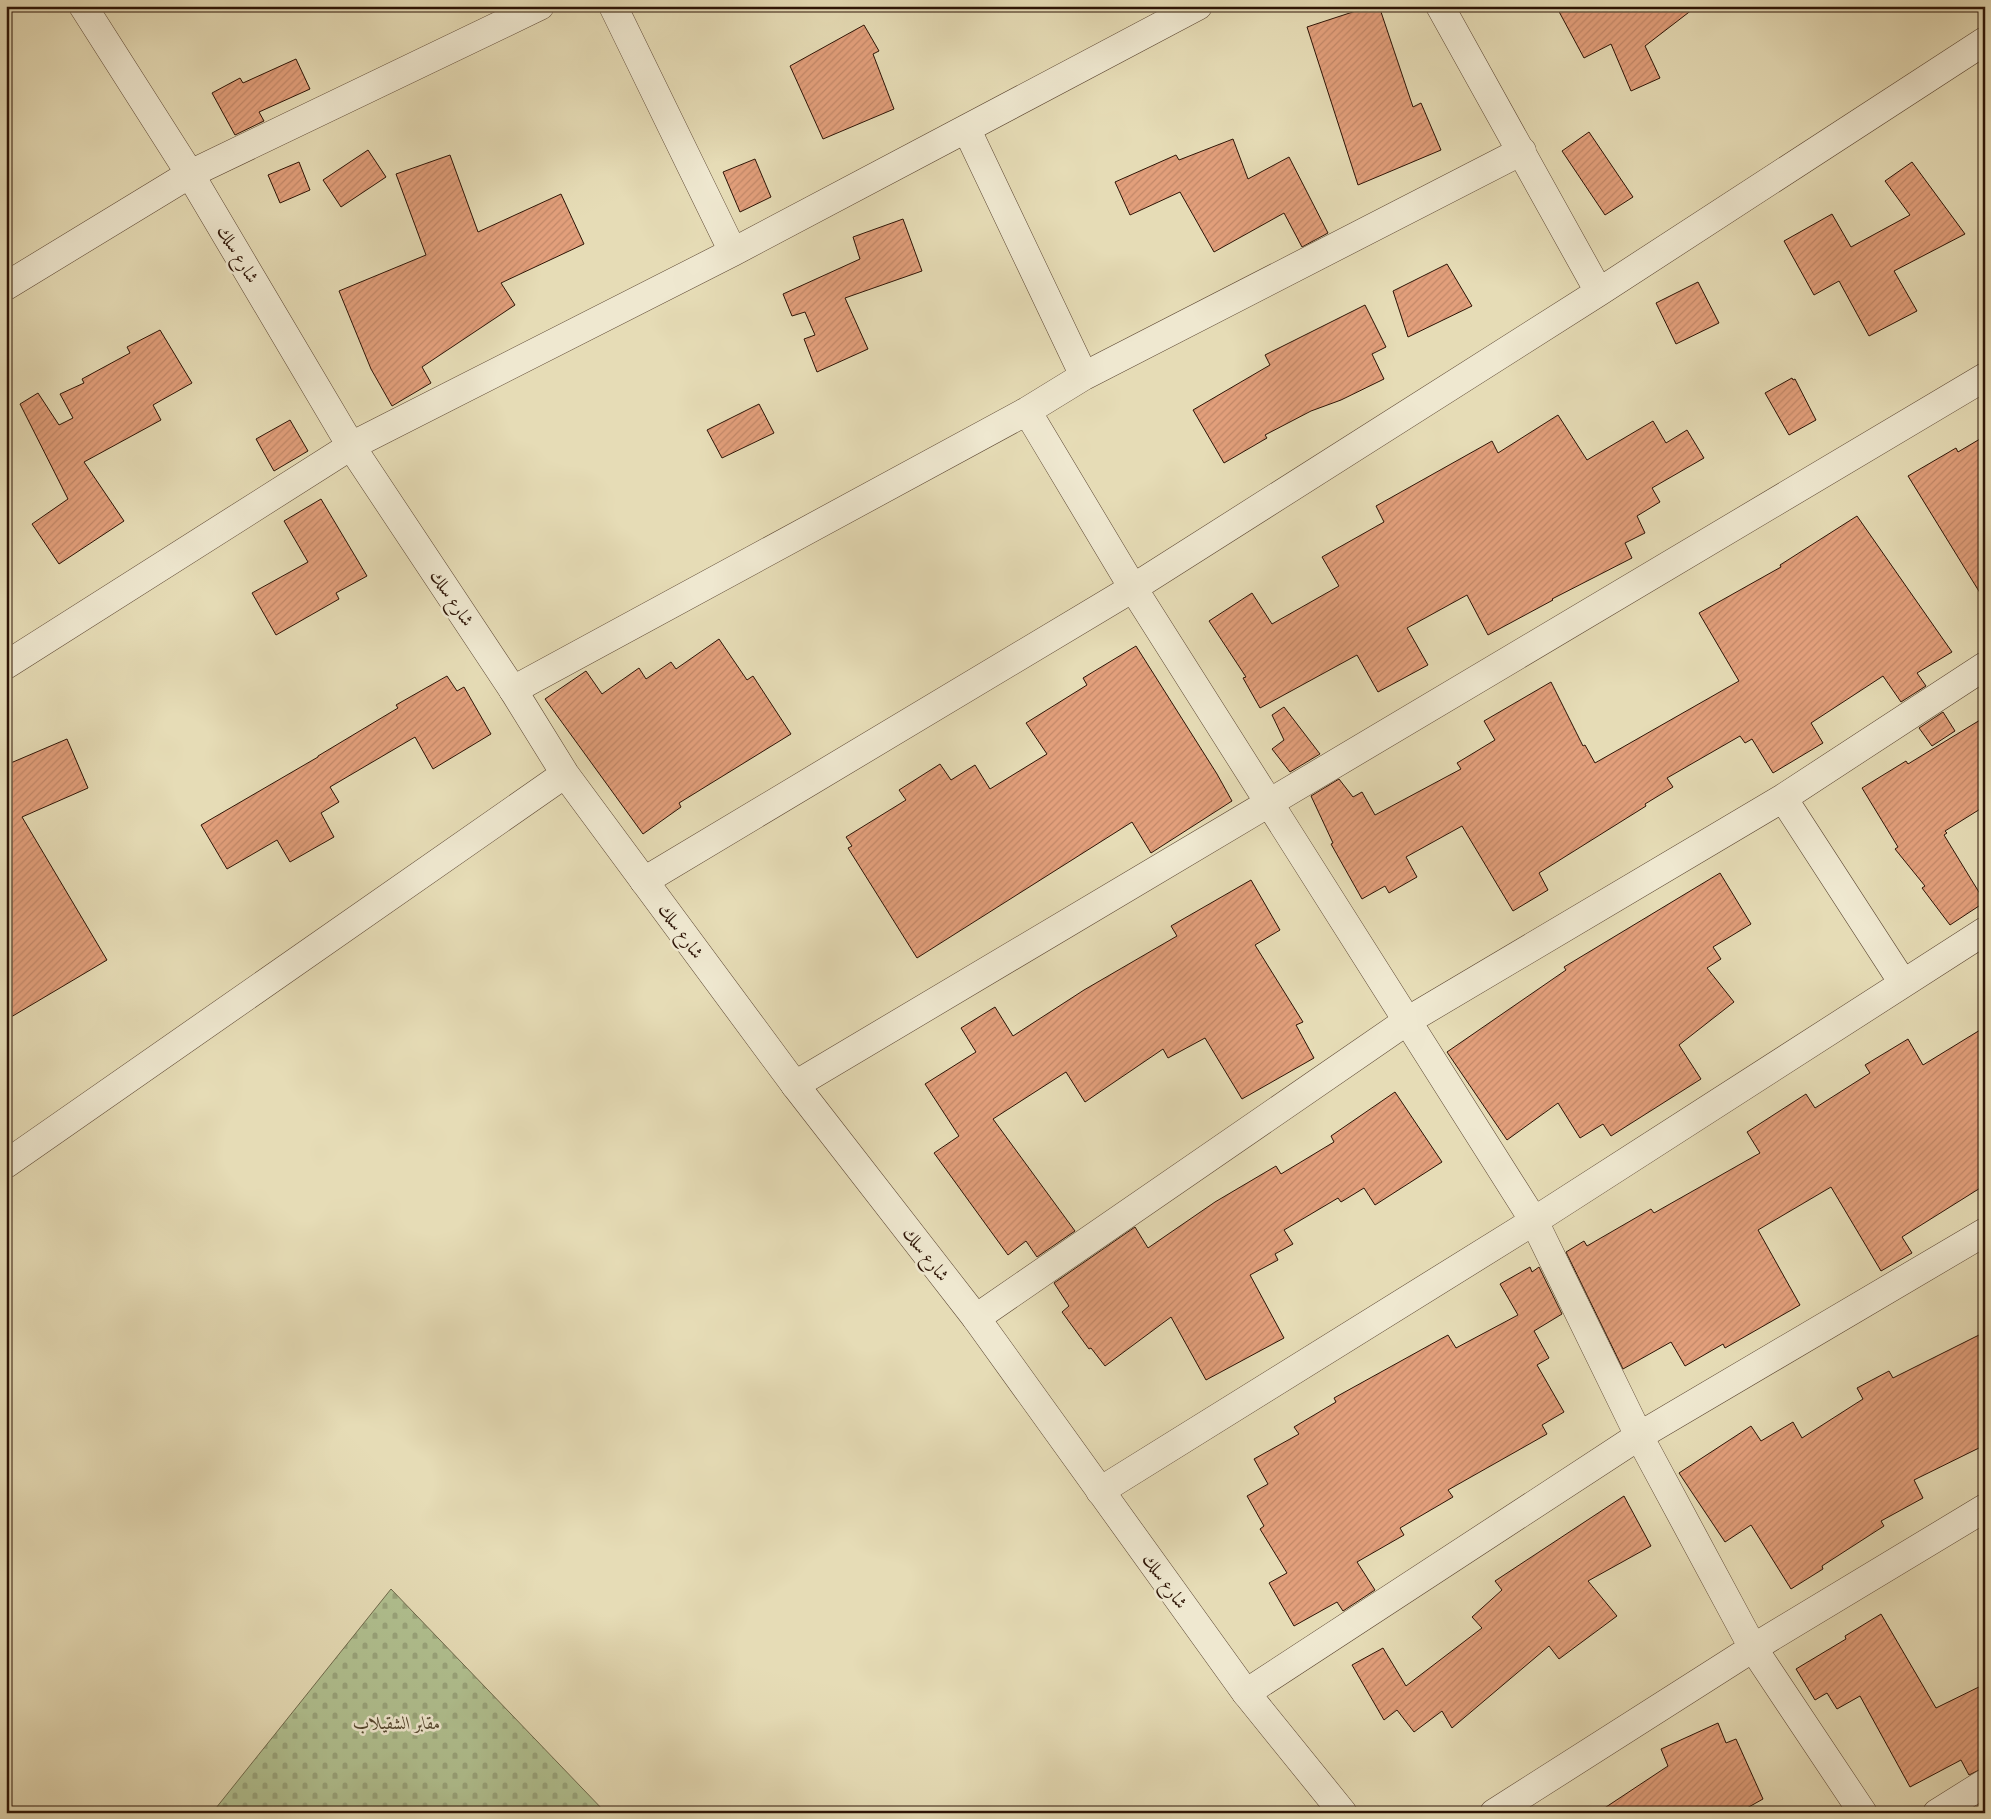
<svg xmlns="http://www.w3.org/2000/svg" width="1991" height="1819" font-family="'EB Garamond',Amiri,serif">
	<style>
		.cemetery { fill: url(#cemetery-stones); stroke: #6f6a4c }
		.building { fill: url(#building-hatch); stroke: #2d1406 }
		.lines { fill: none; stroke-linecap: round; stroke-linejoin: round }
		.minor-casing { stroke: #5b4632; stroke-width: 29 }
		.tertiary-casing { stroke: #5b4632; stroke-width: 29 }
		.minor { stroke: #efe8d0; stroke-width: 28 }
		.tertiary { stroke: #efe8d0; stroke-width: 28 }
		.labels { text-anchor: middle; stroke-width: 5; stroke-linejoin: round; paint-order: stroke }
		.street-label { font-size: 18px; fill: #2d1406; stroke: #efe8d0 }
		.park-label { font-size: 18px; font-style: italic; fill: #554830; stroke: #efe8d0 }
	</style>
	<defs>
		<pattern id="cemetery-stones" width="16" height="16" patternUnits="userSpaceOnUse" patternTransform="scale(1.25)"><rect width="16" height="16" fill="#b1c191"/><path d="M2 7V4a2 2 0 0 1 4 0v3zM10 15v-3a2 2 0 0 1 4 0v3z" fill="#99a57c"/></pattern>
		<pattern id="building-hatch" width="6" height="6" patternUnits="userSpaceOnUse" patternTransform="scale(1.25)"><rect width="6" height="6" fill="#e29f7b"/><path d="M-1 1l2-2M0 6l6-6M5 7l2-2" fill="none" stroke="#c28869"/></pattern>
	</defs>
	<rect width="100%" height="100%" fill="#e6dcb6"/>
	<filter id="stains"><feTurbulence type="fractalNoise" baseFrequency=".004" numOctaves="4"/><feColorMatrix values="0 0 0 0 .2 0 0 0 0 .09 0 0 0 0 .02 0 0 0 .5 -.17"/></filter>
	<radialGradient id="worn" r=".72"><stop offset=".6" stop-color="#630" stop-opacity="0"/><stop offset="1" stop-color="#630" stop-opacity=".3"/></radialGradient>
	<path class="cemetery" d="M391,1589L606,1813H212Z"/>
	<path class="building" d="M1371,6H1379L1413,107L1421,103L1441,150L1358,185L1307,27Z
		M1556,6H1697L1645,46L1660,78L1631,91L1611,44L1584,58Z
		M864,25L879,51L873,54L894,109L823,139L790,66Z
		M296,59L310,89L259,112L264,121L235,135L212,93L240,78L243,83Z
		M1589,132L1633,197L1605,215L1562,151Z
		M1233,139L1248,179L1289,157L1328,233L1302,247L1284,213L1214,252L1180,192L1130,215L1115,182L1176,155L1179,160Z
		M368,150L386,177L341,207L323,180Z
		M450,155L478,232L561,194L584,244L501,283L515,305L422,367L431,383L392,406L371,369L339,291L426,255L396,174Z
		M755,159L771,197L740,212L723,172Z
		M299,162L310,190L280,203L268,175Z
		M1912,162L1965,234L1894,271L1917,311L1869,336L1839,281L1814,295L1784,241L1832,214L1851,247L1910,215L1885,181Z
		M903,219L922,271L845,298L868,349L817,372L804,339L815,335L805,312L792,316L783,294L860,259L853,237Z
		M1447,264L1472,306L1408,337L1393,291Z
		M1698,282L1719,323L1676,344L1656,303Z
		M1365,305L1386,347L1372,354L1384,379L1341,400L1311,411L1265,435L1267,438L1224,463L1193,410L1270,365L1265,355Z
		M160,330L192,383L153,405L161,420L84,462L124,521L59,564L32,524L68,499L20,404L38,393L59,425L73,418L60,394L84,383L82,379L130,353L127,347Z
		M1792,378L1793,380L1795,379L1816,420L1789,435L1765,393Z
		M759,404L774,433L722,458L707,430Z
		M1558,415L1587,460L1653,421L1666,443L1687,430L1704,458L1652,488L1660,502L1637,516L1645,533L1625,543L1632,558L1552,599L1553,600L1488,635L1467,595L1407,628L1428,665L1378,692L1357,655L1260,708L1243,678L1246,677L1209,621L1252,593L1272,624L1339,586L1322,557L1384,522L1376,506L1492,441L1498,453Z
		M290,420L308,451L274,471L256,439Z
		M1985,436V601L1908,476L1956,448L1958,452Z
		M321,499L367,576L336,593L339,599L276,635L252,593L308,562L284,521Z
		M1857,516L1952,652L1917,673L1926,686L1901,702L1883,676L1811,723L1823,743L1773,773L1752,739L1745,743L1740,736L1667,778L1673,787L1645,804L1646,806L1539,873L1548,890L1513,911L1462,826L1406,857L1417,877L1389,893L1385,886L1362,899L1331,844L1333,843L1311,796L1339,779L1353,797L1362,792L1375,815L1461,769L1457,763L1495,740L1484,721L1551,682L1583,746L1585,745L1595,763L1739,681L1699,613L1781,567L1780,565Z
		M719,639L747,680L753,676L791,734L679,803L681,807L643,834L545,699L586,671L602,694L639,668L646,679L671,662L676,669Z
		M1136,646L1217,774L1232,801L1151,853L1132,822L917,958L848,848L852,846L846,837L906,800L899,790L940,764L951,780L975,765L990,789L1047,754L1026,723L1087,685L1083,678Z
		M447,676L457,691L464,687L491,734L433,769L415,737L330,787L339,802L321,813L334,837L290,862L277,840L227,869L201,825L318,757V756L398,708L396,705Z
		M1284,707L1320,754L1290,772L1272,749L1284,740L1272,715Z
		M1943,712L1955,731L1932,746L1919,728Z
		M1985,717V806L1945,831L1947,833L1944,835L1985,902L1950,925L1922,888L1925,886L1895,849L1898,847L1862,788L1906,761L1908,764Z
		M67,739L88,788L22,817L107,960L6,1020V765Z
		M1720,873L1751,924L1713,947L1721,959L1707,968L1734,1002L1679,1045L1701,1079L1611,1136L1603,1124L1580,1138L1558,1103L1507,1140L1447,1052L1566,970L1564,967Z
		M1251,880L1280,930L1255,945L1303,1022L1296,1025L1314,1058L1242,1099L1205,1038L1168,1058L1163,1049L1085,1102L1066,1072L993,1119L1075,1231L1037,1257L1026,1241L1008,1255L934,1153L959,1136L925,1084L976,1052L961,1028L995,1007L1013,1036L1084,990L1177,936L1171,926Z
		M1985,1027V1185L1902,1237L1912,1253L1881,1271L1831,1187L1758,1230L1800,1305L1725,1348L1723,1344L1685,1366L1671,1342L1623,1369L1566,1252L1584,1241L1587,1246L1651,1209L1654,1213L1760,1153L1747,1132L1806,1094L1815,1108L1870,1073L1865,1065L1908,1039L1923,1065Z
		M1395,1092L1442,1162L1375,1205L1364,1188L1341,1202L1338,1198L1284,1230L1293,1244L1275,1254L1278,1260L1250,1275L1284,1338L1206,1380L1171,1317L1105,1366L1091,1348L1089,1349L1062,1312L1069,1306L1054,1283L1135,1227L1148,1248L1215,1202L1276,1166L1281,1174L1334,1142L1331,1136Z
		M1530,1267L1532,1272L1539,1267L1562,1314L1534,1331L1549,1358L1537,1365L1564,1412L1542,1425L1547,1434L1448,1490L1453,1497L1400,1528L1404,1535L1357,1562L1375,1590L1343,1611L1337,1602L1294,1626L1269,1583L1287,1573L1260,1529L1264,1526L1247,1496L1268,1484L1254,1459L1299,1434L1294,1427L1336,1402L1334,1398L1448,1335L1456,1348L1518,1315L1500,1284Z
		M1985,1332V1445L1914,1480L1923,1498L1881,1521L1884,1526L1822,1566L1823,1569L1791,1589L1751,1525L1725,1542L1679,1473L1751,1426L1761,1441L1793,1422L1802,1438L1863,1399L1857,1388L1889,1371L1893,1378Z
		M1624,1496L1651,1546L1588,1581L1617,1616L1559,1659L1549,1646L1452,1728L1442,1711L1414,1732L1397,1710L1384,1720L1352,1665L1383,1648L1406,1686L1482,1628L1472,1617L1502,1590L1495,1581Z
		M1881,1614L1936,1708L1985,1684V1767L1969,1775L1961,1760L1910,1787L1860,1696L1837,1709L1827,1693L1815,1700L1796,1669L1846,1639L1845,1636Z
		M1718,1723L1726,1743L1736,1739L1763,1799L1738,1813H1597L1668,1766L1661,1749Z"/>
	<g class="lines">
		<g class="minor-casing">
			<path id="minor" d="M613,6L733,252
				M1440,6L1599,292
				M967,130L1084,376
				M6,286L190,174L540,6
				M1027,411L1133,588L1534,1221L1639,1436L1753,1648L1863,1813
				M6,665L351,446L733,252L1198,6
				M513,690L1027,411L1084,376L1522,151
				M1783,798L1903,983
				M644,881L1133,588L1599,292L1985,41
				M795,1085L1985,377
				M976,1318L1407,1021L1783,798L1985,666
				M1100,1491L1534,1221L1985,931
				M1246,1693L1639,1436L1985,1232
				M1494,1813L1753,1648L1985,1508
				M1937,1813L1985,1783"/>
		</g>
		<g class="tertiary-casing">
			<path id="tertiary" d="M83,6L190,174L351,446L513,690L565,774L795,1085L976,1318L1246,1693L1343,1813
				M6,1164L565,774"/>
		</g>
		<use href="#minor" class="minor"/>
		<use href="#tertiary" class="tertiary"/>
	</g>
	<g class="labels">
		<g class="street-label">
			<text transform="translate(238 254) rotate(59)" y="6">شارع سلك</text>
			<text transform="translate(452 598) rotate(56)" y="6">شارع سلك</text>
			<text transform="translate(681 931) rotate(54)" y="6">شارع سلك</text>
			<text transform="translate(926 1254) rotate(52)" y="6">شارع سلك</text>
			<text transform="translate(1165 1581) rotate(54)" y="6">شارع سلك</text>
		</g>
		<g class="park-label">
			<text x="397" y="1729">مقابر الشقيلاب</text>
		</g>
	</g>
	<rect width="1991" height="1819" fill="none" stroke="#e6dcb6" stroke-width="25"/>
	<rect x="8" y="8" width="1976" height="1804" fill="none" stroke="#2d1406" stroke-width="2.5"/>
	<rect x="12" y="12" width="1966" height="1794" fill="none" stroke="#2d1406"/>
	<rect width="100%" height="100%" filter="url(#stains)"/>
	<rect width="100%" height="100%" fill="url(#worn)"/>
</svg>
